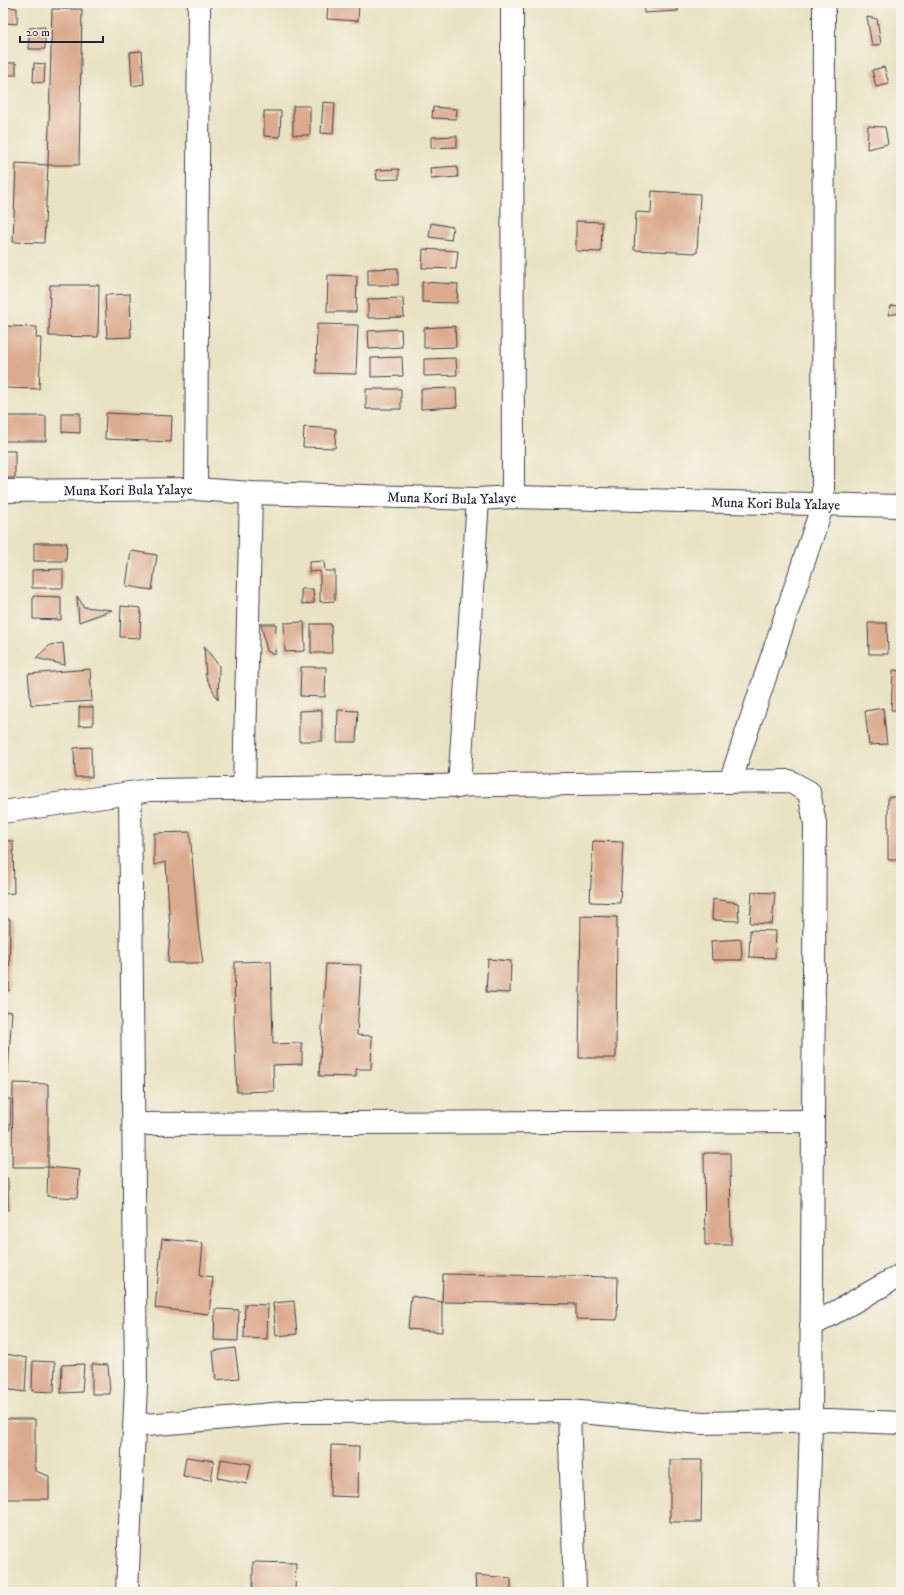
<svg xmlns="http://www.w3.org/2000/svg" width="904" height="1595" font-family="'IM FELL DW Pica',serif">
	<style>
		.building { fill: #dcaa8d }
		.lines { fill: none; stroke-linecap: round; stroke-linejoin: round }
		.minor-casing { stroke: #403f4f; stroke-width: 24 }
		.minor { stroke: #fff; stroke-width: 22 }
		.labels { text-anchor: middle; stroke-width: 3.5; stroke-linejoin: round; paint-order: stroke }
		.street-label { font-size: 14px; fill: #22223b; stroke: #f7f3e8 }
	</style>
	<rect width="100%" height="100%" fill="#f7f3e8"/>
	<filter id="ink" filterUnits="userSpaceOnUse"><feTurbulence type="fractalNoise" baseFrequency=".025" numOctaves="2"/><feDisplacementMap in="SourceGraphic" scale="8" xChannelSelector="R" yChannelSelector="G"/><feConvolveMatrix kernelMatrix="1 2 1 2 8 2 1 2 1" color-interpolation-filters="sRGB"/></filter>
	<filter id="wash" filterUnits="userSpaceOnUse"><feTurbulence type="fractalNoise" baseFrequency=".012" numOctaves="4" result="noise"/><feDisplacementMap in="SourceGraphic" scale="16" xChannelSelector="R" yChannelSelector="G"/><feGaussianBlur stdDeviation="0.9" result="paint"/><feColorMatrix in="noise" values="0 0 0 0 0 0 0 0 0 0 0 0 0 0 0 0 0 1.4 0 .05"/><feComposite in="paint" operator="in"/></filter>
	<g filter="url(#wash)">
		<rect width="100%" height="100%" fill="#e9e3c3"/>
		<g id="blocks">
			<path class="building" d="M328,3H359L358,21L327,19Z
				M644,3H678V11L644,13Z
				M5,7L17,8V24L5,23Z
				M52,9H82L79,165H48Z
				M867,17L877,19L881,44L872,46Z
				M45,27V49H29V28Z
				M142,51L144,84L132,86L130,52Z
				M3,63H16V75H3Z
				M34,63L45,64L44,83L33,82Z
				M884,67L889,84L876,87L872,70Z
				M323,102L335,103L333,134L321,133Z
				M293,106H310V135H293Z
				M433,107L457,109L456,119L432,118Z
				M264,111H281L280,137L264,136Z
				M868,126L885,127L888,144L867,149Z
				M457,136V147L431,148V137Z
				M16,163L48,165L44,243L13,242Z
				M457,166L458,177L431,179L430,168Z
				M399,169V179L377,180L376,170Z
				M652,191L700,194L697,253L634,250L636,212L651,213Z
				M576,221L602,222L601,252L576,251Z
				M431,223L453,227L451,240L429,237Z
				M423,249L458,251L456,269L422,268Z
				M398,268V285H368V269Z
				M328,275L357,276L356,312H327Z
				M422,282L458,284L457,303L422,302Z
				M50,285H99L98,337L49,336Z
				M130,294L131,337L107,338L105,295Z
				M403,298L404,317L368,318V299Z
				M901,305V313L888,315L891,306Z
				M317,324L358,325L356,374L316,373Z
				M3,326L37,327L36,338H41L39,389L3,388L4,360H3Z
				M455,326L456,347L424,348V328Z
				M401,329L402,347L369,349L368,331Z
				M402,357L403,376L371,377V358Z
				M456,358L457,375L424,376V359Z
				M456,388L457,407L421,409V389Z
				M366,389H401V409H366Z
				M62,413H80V433L62,432Z
				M106,413L172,416L171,442L105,439Z
				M3,416H46V441H3Z
				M304,427L336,429L335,448L303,447Z
				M3,451H15V478H3Z
				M34,543H67L66,561H34Z
				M131,551L157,555L152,590L126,586Z
				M324,561L325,571H335V601L320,602V571L309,572V562Z
				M63,569V588H32V570Z
				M301,589H313L314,603L302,604Z
				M33,596L61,597V620L33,619Z
				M77,596L84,607L112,610L79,622Z
				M121,606L141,608L140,638L120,637Z
				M304,622L305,651L285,652L284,623Z
				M868,623H887L888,654H869Z
				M261,624H276L275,655L267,651Z
				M311,624H331L332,653H311Z
				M63,643L65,665L36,658L50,645Z
				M204,646L219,666L218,700L206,677Z
				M301,667H326L325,697L300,696Z
				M90,669L92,701L31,705L28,674Z
				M893,670L901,671V710H891Z
				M79,707H93V725L79,726Z
				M883,708L887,744L869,745L865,711Z
				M322,710V741H299V711Z
				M338,710L358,711L356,742H337Z
				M91,747L92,777H75L74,748Z
				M888,797H901V860H888Z
				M190,832L198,927L203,963H168L170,929L166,862L154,865V833Z
				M3,841H13L14,893L3,894Z
				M593,841L623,842L620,903L590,902Z
				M752,892L775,893L772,924L750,923Z
				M713,899L738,903L739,921L712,920Z
				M581,916L617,917L616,1058H579Z
				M3,919H10L9,991H3Z
				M750,930L776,931L775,958L749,957Z
				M741,939L742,960H712L711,941Z
				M488,959L511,961L510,993L486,992Z
				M271,961L273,1044L302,1043V1064L273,1065L274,1091L237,1092L234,1020L235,962Z
				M326,964L361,965L357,1035L372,1036L371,1069H356V1077L319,1076Z
				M3,1011L12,1012L8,1071H3Z
				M13,1083L48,1084V1167H12Z
				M3,1099H11L10,1129H3Z
				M704,1153H730L731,1245H705Z
				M48,1167L80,1170L77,1198L47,1196Z
				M3,1179H8V1210H3Z
				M162,1239L203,1243L200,1275L213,1277L209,1314L155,1308Z
				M3,1260H5L4,1298H3Z
				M443,1274L618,1277L617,1320L576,1319V1304L442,1302Z
				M411,1296L442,1302V1332L408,1329Z
				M294,1301L297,1334L276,1336L273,1303Z
				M245,1304L268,1305L267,1339L244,1338Z
				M215,1309L239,1310L238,1341L214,1340Z
				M235,1348L239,1378L216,1380L213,1351Z
				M6,1354L27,1358L25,1392L3,1389V1377Z
				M33,1361L55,1362L54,1392L32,1391Z
				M84,1364L82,1392L61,1393L62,1365Z
				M92,1364L108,1365L110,1394H92Z
				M4,1419H35V1471L49,1476V1499H4Z
				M331,1445L359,1446L358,1497L330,1496Z
				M186,1457L214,1461L211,1480L183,1476Z
				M221,1459L251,1464L247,1484L218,1478Z
				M670,1460H702L701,1522H670Z
				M253,1562L296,1563L295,1592H253Z
				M475,1575L511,1578V1592H476Z"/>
		</g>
	</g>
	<g filter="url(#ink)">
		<use href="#blocks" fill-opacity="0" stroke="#403f4f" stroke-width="1"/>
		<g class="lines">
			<g class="minor-casing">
				<g id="minor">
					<path d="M512,3L513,497"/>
					<path d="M196,489L199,3"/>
					<path id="s1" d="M3,491L196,489L251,493L478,499L513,497L901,506"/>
					<path d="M730,782L823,504L824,3"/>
					<path d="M459,787L478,499"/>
					<path d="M244,789L251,493"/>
					<path d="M3,812L150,790L789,781L809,792L815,823L811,1420L806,1592"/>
					<path d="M134,1124L813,1121"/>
					<path d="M811,1326L901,1275"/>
					<path d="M569,1411L575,1592"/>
					<path d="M135,1426L296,1412L569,1411L702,1423L829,1420L901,1423"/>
					<path d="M127,1592L136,1384L130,793"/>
				</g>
			</g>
			<use href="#minor" class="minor"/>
		</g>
	</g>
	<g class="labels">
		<g class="street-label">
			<text dy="5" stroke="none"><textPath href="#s1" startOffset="125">Muna Kori Bula Yalaye</textPath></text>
			<text dy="5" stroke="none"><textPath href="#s1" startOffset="449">Muna Kori Bula Yalaye</textPath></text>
			<text dy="5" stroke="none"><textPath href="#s1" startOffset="773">Muna Kori Bula Yalaye</textPath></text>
		</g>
	</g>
	<rect width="904" height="1595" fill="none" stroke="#f7f3e8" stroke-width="16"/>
	<path d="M20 36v6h83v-6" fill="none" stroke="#22223b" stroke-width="2"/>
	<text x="26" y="36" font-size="12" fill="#22223b" stroke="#f7f3e8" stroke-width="3" paint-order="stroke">20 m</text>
</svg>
